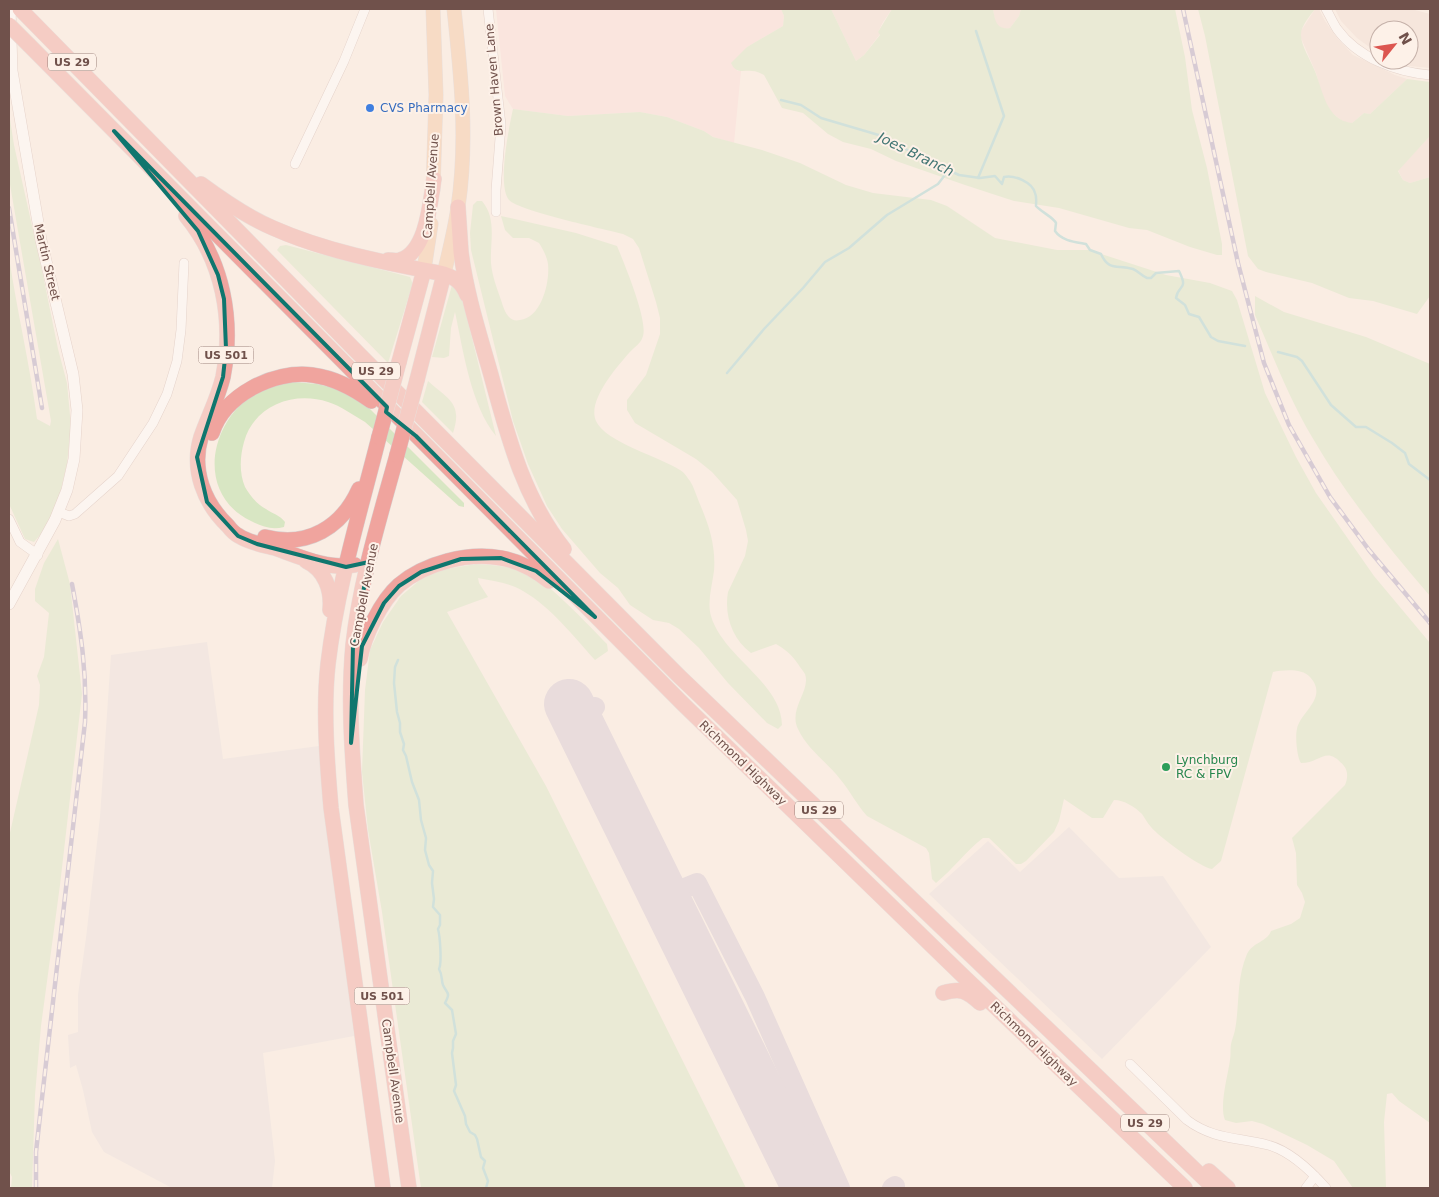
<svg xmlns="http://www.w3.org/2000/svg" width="1439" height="1197" font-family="'DejaVu Sans',sans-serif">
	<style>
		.residential { fill: #f1ddd2 }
		.commercial { fill: #fadbd7 }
		.industrial { fill: #eae1dd }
		.green { fill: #d8e6c3 }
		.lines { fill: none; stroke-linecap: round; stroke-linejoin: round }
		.stream { stroke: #a0d3d1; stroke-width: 2.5 }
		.taxiway { stroke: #d4c8d2; stroke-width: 20 }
		.runway { stroke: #d4c8d2; stroke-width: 50 }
		.street-casing { stroke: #cdb5ad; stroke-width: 10 }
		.secondary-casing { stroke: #cfb4ab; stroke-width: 12 }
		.primary-casing { stroke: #d7cecd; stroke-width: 15 }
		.highway-casing { stroke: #d7cecd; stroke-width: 16 }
		.street { stroke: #fff; stroke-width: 9 }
		.secondary { stroke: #fff; stroke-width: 11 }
		.primary { stroke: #f4c59f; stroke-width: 14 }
		.highway { stroke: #f0a49e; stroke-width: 15 }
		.rail-casing { stroke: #aea3c2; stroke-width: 4.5 }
		.rail { stroke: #fdf1e8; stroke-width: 2.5; stroke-dasharray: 8; stroke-linecap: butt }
		.highway-bridge-casing { stroke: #d7cecd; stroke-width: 16; stroke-linecap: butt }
		.highway-bridge { stroke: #f0a49e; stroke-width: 15 }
		.marked { fill: none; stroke: #0f766e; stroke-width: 4; stroke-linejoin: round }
		.shop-dot { fill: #3f7fe0; stroke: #fdf1e8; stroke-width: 2 }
		.leisure-dot { fill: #2e9e5b; stroke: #fdf1e8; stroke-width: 2 }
		.labels { text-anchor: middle; stroke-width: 4; stroke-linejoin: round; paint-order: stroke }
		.shield { fill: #fdf1e8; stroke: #9a817a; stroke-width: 1 }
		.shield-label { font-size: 11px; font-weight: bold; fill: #70514b }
		.street-label { font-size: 12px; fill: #70514b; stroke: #fdf1e8 }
		.shop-label { font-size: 12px; fill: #366cbe; stroke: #fdf1e8; text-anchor: start }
		.leisure-label { font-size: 12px; fill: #27864d; stroke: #fdf1e8; text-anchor: start }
		.water-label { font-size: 14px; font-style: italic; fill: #407573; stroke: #fdf1e8 }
	</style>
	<rect width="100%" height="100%" fill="#faede3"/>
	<path class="residential" d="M831,9H892L883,22L878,32L880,34L864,55L856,61Z
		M993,9H1021L1019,16L1010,28L1004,29L998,27L995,22Z
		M1315,9H1319L1325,21L1337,38L1353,55L1395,75L1407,79L1370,114L1364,113L1352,123L1344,122L1332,113L1324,101L1316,73L1301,38V31Z
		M1335,9H1411L1430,14V68L1410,66L1395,60H1409V30H1379V54L1357,38L1341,21Z
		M1430,136V177L1410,183L1403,180L1398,170Z"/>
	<path class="commercial" d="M496,9H781L784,16L783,26L747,47L737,71H741L734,143L713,137L704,131L667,117L640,112L568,116L513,109L505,96Z"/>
	<path class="industrial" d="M207,642L223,759L319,746L322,793L332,853L354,1036L263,1053L275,1161L272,1188H172L104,1152L92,1132L83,1090L76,1065L70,1068L68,1035L78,1032V995L86,938L100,817L111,655Z
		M1069,827L1119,878L1163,876L1211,947L1102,1059L929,894L988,841L1020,872Z"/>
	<path class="green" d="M781,9H831L856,61L864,55L880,35L878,32L892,9H993C995,20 996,30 1010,28L1019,16L1021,9H1175L1185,57L1192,110L1207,168L1222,244V255H1217L1190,247L1147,230L1129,228L1059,208L1014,201L965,185L896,161L871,149L843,142L828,134L803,113L782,108L764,75C760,73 756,71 752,71C742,70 736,74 731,63L747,47L783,26L784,16Z
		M1198,9H1315C1310,16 1300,27 1301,36C1302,47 1310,59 1314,69C1323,89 1325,120 1352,123L1364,113L1370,114L1407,79L1430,82V136L1398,171L1403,180L1410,183L1430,177V296L1417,314L1373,301L1349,298L1312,283L1266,272L1258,269L1248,256L1205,36Z
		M513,109L568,116L640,112L667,117L704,131L713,137L762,150L800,163L846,185L873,193L931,200L947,206L995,238L1057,250H1089L1166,275L1210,283L1232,291L1237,300L1265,393L1296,457L1316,493L1374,576L1430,643V1123L1399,1101L1392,1093L1387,1094L1384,1122L1386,1188H1353L1334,1161L1307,1145L1263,1124L1252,1121L1236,1123L1225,1120C1219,1106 1228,1075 1230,1060C1231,1055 1230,1049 1231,1044C1232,1039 1234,1035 1235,1030C1240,1003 1236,980 1247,954C1253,942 1267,942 1271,931L1291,924L1300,918L1305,902L1302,893L1297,885L1296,853L1292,838L1345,785C1348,778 1348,771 1344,766C1326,744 1321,763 1301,763C1297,758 1295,736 1297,729C1300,712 1329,698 1310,677C1302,668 1283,670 1273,672L1221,861L1212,869C1201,868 1158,836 1151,827C1147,823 1145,818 1142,814C1135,807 1124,800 1114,800L1103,818H1092L1064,799L1059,821L1054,832L1026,861L1021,864H1016L989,838H983C966,851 953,869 936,883L932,879L929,853L926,848L867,816C857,805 850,791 840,779C827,762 807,749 798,729C788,709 811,691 805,674C803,671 800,667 798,664C792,655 785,649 776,644L751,653C732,639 724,615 728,592L745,556L748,541L746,530L737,500L712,472L696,459L635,423L627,410V400L646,375L660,334V318L656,302L639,248L633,239L623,234C604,229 519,211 509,200C497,186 509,127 513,109Z
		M9,113L14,145L43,275L58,349L67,383L71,426L67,464L58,502L53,515L48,521L41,534L34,542L25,539L9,504V257C17,311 30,365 37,419L50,426L51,421L9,179Z
		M477,201H482C497,219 490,241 491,263C492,276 497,288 501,300C503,306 505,313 509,317C512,320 515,321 520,320C541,318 550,283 548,264C547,257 543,249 539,243L529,238H513L505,230L501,216L576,233L617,246C624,263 648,320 643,336C641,344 634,347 629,353C616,368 587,401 596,421C605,442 660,457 680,470C684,472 687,477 690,481C694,487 696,495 699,502C709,525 716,546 714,571C712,586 707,602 711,616C723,657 781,682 782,725L778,729L767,723L728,683L699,648L679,629L669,623L653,620L630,605L618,588L600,573L562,529L547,506L528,464L513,421L471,250L470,233L473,205Z
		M286,245L410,277L412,282V286L388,363L277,250L280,246Z
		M452,285L461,293L496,436C471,406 463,350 455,312L451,328L449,356L444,358L432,357Z
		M1255,296L1284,312L1366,337L1430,364V596C1387,546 1345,494 1312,437C1289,398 1273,356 1255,315Z
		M428,381C448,399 463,403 453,433L422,402Z
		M293,382L317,384L342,390L367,406L464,503V507L459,506L365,422C353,415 341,406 328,402C294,391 254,405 244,442C240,456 239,473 245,487C250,496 258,505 266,509C273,514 280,515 285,522L284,527C272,530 262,527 251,521C197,495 208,426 252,395C264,387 279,385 293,382Z
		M58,539L70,584L82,694L60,885L41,1026L35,1095L32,1188H11L12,1177L9,1171V837L39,705L40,685L37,676L44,657L49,613L35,601V589L44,563Z
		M476,564C493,565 510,566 526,572C550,583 587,624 607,644L608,651L595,660C573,636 551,607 523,591C510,583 493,581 478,578L479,583L488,597L447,612L546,786L746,1188H421L382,912L368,830L362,772L365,690L370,650L383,622L401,596L421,579L440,570Z"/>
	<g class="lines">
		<path class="stream" d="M976,31L1004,116L978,178
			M781,100L801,105L821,118L882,136L922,158L959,175L980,178L995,176L1002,184L1004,177C1015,175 1032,182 1035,193C1037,197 1036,202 1036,206C1040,211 1054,218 1056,223C1056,223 1055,231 1055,231C1062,241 1075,242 1086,244L1090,250L1101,254C1109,272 1118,264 1133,269C1138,271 1142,276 1147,278H1151L1156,273L1179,271C1189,291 1178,284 1176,298L1185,305L1189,314L1199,317L1211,337L1218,341L1245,346
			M1278,352L1297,357L1302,361L1331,405L1356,427H1366L1392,443L1405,453L1409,464L1430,480
			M727,373L764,329L803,288L825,262L849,248L887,215L938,184L948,171
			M398,660L395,667L394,683L397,712L400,723V732L404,744L403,750L406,756L412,782L419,800L421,820L426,838L425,850L429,865L433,871L432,883L434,899L433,907L440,915V925L438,929C440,936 442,963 439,969C443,976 441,980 443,985C447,994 451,992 445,1003L452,1010L456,1034L453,1041V1048L452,1053L456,1085L454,1091L465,1116L466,1124L470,1132L475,1135L477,1139L481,1157L485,1161L483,1168L488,1181L486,1188"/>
		<path class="taxiway" d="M575,716L595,707
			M663,897L697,883L755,997L840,1188
			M892,1188L895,1186"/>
		<path class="runway" d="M569,704L807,1188"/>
		<g class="street-casing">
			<path id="street" d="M488,9L501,125L496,190V212
				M1326,9C1330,16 1333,23 1337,29C1358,58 1396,72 1430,75
				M295,164L344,61L365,9
				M59,512L69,516L75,514L118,476L153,423L167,394L177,361L181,330L184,263
				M9,519L20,542L38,555
				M1130,1064L1187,1120C1214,1140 1238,1137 1268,1145C1290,1151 1311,1171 1326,1188
				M1306,1188L1315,1176"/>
		</g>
		<g class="secondary-casing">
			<path id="secondary" d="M9,604L55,520L67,490L74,459L77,410L73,374L41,240L12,71L10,9"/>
		</g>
		<g class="primary-casing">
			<path id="primary" d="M433,9L436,95L433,190
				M424,270L431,224
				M444,274C449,252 455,229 458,207C468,141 461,74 454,9"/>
		</g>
		<g class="highway-casing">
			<path id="highway" d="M20,9L359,354L679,676L1214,1188
				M29,45L683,704L960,973L1185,1188
				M201,184C224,201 247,217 273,228C327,252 387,263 444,274C456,278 462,283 467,295
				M458,207C459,222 460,237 461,252C466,293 480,336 491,375C508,437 523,497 564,549
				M186,216C223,261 234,320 223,377C218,398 208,417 201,437C191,470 204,503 228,526C231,530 235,534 239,536C250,543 263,545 275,548C300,557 329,570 355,565
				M388,260C392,260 397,261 400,260C427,252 430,202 434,179
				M399,362L424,270
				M417,380L444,274
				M212,433C224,395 274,370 312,375C335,378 353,388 371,401
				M379,437C360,512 337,587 328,664C323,709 327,762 331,808L383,1188
				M397,455C380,517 360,581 353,645C348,699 352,752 356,805L409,1188
				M265,537C308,548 342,527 359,489
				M306,561C325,570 332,590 330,610
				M360,659C364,636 381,601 399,585C425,563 468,552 501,558C519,561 535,570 549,581
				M943,993C960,988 966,990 980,1003
				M1209,1171L1228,1188"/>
		</g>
		<use href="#street" class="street"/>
		<use href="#secondary" class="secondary"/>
		<use href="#primary" class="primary"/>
		<use href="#highway" class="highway"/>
		<g class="rail-casing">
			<path id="rail" d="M1183,9L1238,263L1264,363L1289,425L1330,497L1369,550L1430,623
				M9,208L42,408
				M36,1188V1152L41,1107L85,722C87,672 81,632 72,584"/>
		</g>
		<use href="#rail" class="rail"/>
		<g class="highway-bridge-casing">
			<path id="highway-bridge" d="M9,25L29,45
				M379,437L399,362
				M397,455L417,380"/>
		</g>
		<use href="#highway-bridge" class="highway-bridge"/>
	</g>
	<path d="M0 0H1439V1197H0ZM114,131L387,407L386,412L416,436L595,617L536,571L501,558L461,559L421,572L399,586L384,603L362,646L351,743L353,644L369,562L346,567L257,544L238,536L207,502L197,457L223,377L226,349L224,299L218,275L198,231Z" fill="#faede3" fill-opacity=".55" fill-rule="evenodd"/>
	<path class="marked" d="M114,131L387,407L386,412L416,436L595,617L536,571L501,558L461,559L421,572L399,586L384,603L362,646L351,743L353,644L369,562L346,567L257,544L238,536L207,502L197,457L223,377L226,349L224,299L218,275L198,231Z"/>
	<circle class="shop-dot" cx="370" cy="108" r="5"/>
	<circle class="leisure-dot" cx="1166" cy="767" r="5"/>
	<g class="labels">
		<g class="shield">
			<rect x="48" y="53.5" width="48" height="17" rx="4"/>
			<rect x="198.5" y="346.5" width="55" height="17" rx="4"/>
			<rect x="352" y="362.5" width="48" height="17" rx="4"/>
			<rect x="795" y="801.5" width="48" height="17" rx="4"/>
			<rect x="354.5" y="987.5" width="55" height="17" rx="4"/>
			<rect x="1121" y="1114.5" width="48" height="17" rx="4"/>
		</g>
		<g class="shield-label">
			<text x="72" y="66">US 29</text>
			<text x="226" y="359">US 501</text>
			<text x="376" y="375">US 29</text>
			<text x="819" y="814">US 29</text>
			<text x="382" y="1000">US 501</text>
			<text x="1145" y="1127">US 29</text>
		</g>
		<g class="street-label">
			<text transform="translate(494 80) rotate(-95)" y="4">Brown Haven Lane</text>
			<text transform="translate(431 186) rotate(-86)" y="4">Campbell Avenue</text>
			<text transform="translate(47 262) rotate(77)" y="4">Martin Street</text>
			<text transform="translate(364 595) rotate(-79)" y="4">Campbell Avenue</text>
			<text transform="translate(743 763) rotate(44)" y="4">Richmond Highway</text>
			<text transform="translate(1034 1044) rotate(44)" y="4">Richmond Highway</text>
			<text transform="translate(393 1071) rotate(82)" y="4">Campbell Avenue</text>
		</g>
		<g class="shop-label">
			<text x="380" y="112">CVS Pharmacy</text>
		</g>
		<g class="leisure-label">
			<text x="1176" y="764">Lynchburg<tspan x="1176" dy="14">RC &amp; FPV</tspan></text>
		</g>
		<g class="water-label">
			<text transform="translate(916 154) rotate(26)" y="5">Joes Branch</text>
		</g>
	</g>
	<rect width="1439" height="1197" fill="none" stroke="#70514b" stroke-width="20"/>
	<g transform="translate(1394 45) rotate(60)"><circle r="24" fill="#fdf1e8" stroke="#c5b1a9"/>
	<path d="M0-4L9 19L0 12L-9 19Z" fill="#dc5650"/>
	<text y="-8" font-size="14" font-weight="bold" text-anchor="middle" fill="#70514b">N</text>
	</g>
</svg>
